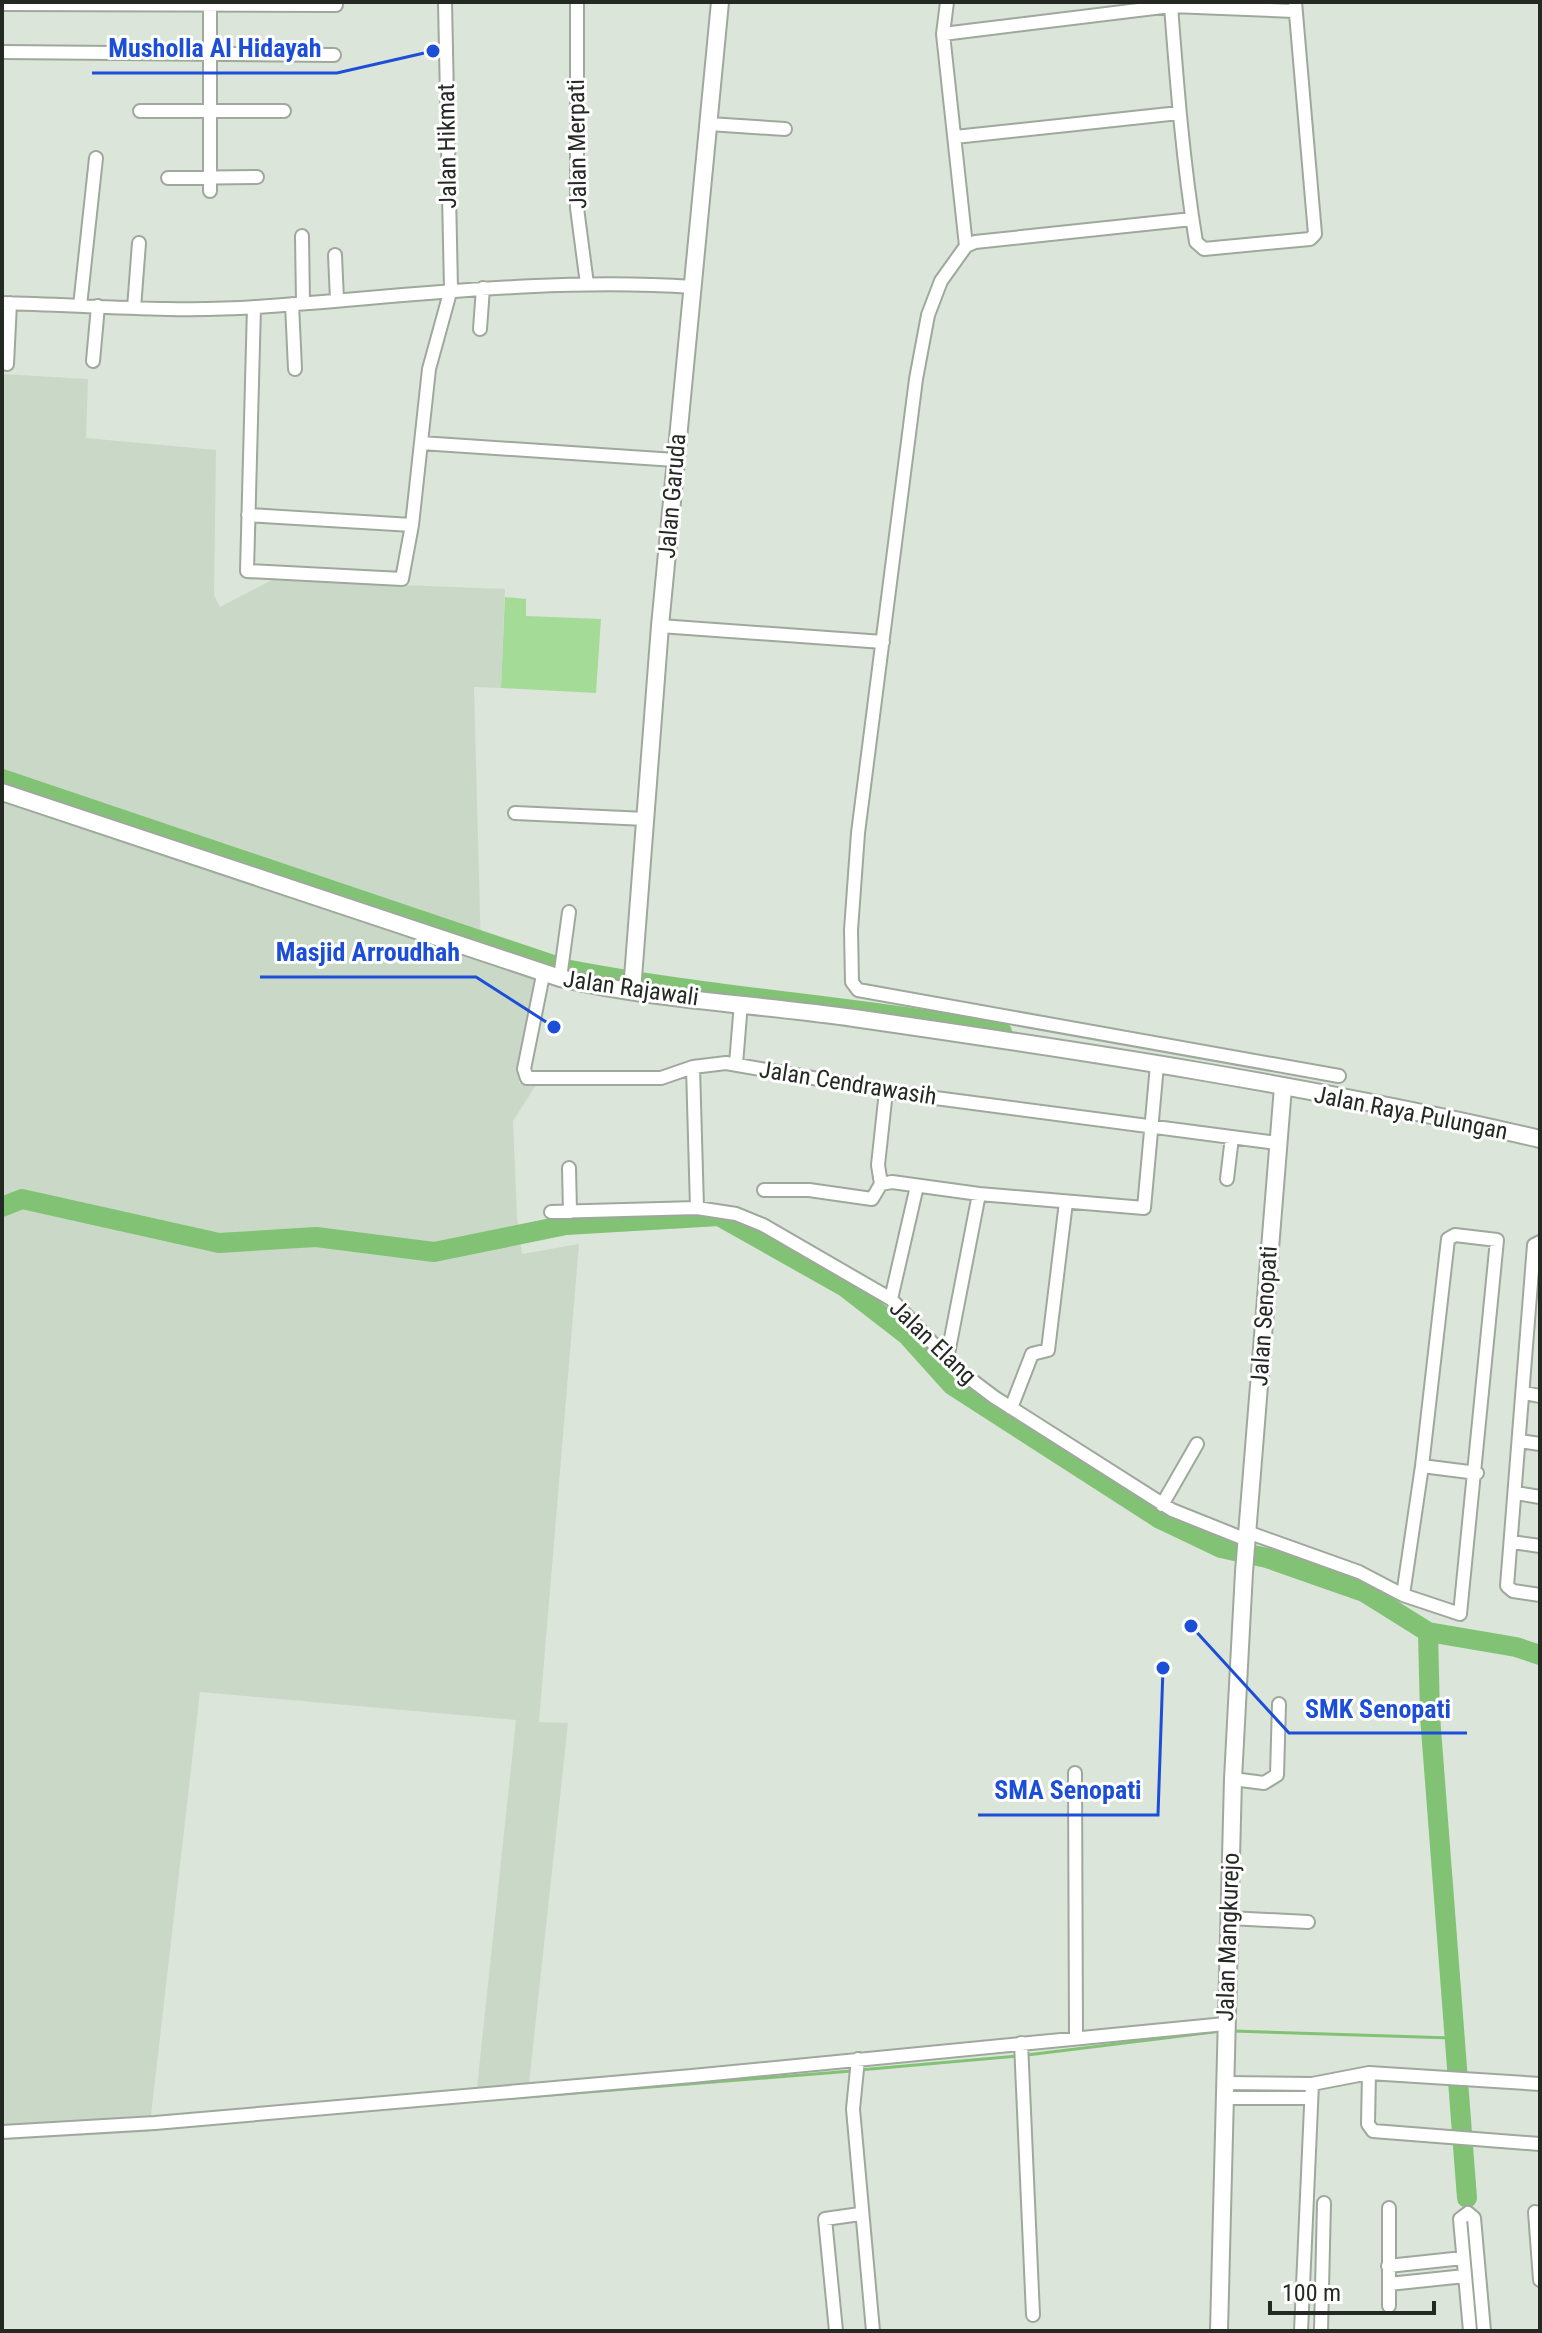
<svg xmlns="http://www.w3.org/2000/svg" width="1542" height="2333" font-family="'Roboto Condensed',sans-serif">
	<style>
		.built { fill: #cad9c7 }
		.green { fill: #a3db97 }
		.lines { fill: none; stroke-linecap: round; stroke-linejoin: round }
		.stream { stroke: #82c275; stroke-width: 3 }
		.river { stroke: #82c275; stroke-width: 20 }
		.minor-casing { stroke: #9fa89d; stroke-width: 16 }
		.tertiary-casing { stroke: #9fa89d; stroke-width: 20 }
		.minor { stroke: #fff; stroke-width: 12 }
		.tertiary { stroke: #fff; stroke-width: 16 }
		.labels { text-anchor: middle; stroke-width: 6; stroke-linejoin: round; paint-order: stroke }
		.street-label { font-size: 24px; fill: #252924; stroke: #fff }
		.leader { fill: none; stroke: #1d4ed8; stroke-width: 3 }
		.callout-dot { fill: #1d4ed8; stroke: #fff; stroke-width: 3 }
		.callout-label { font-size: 26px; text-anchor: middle; font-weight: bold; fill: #1d4ed8; stroke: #fff; stroke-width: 6; stroke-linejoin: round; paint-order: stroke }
	</style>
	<rect width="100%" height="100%" fill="#dbe5d9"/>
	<path class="built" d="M2,374L88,379L86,438L216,450L214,595L220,607L272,580L505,589L501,688L474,687L481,952L536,972L519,1083L536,1085L513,1121L517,1217L522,1254L579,1244L539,1722L568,1723L529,2084L477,2088L516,1720L200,1692L149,2132L2,2140Z"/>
	<path class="green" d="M505,597L526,599V616L601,619L596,693L501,688Z"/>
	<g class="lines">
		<path class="stream" d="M1233,2031L1452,2038
			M1027,2055L1222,2031
			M859,2070L1019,2056
			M512,2098L852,2071"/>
		<path class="river" d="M2,779L565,969C710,997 857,1006 1002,1032
			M2,1207L22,1199L219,1243L316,1237L434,1252L566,1225L719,1216L845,1287L907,1335L952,1385L1160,1519L1221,1548L1267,1558L1364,1592L1428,1632L1516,1647L1540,1655
			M1428,1632L1430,1716L1467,2198"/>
		<g class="minor-casing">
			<path id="minor" d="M577,2V208L587,284
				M947,2L943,34L966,246
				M2,4L336,5
				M1171,6C1177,85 1183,163 1196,242L1204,249L1310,239L1315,234L1295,2
				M943,34L1171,6L1294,11
				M2,52L334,55
				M140,111H284
				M709,124L785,129
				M955,137L1179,113
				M168,178L257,177
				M210,191V2
				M1192,219L975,242L966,246L941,281L928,315L916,379L858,833L851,930L852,982L858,990L1339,1076
				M302,236L303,303
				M335,255L337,300
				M2,303C87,305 172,313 257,307C402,297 547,277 693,287
				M292,304L295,369
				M80,306L96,158
				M254,307L247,571L402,579L412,525L429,369L451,289L445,2
				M134,308L139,243
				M480,329L483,288
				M93,361L98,306
				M7,364L10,303
				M421,443L675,460
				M248,515L412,525
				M660,626L883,642
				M515,813L646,819
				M543,975L524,1069L527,1078H661L693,1067L726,1063L905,1094L1277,1143
				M560,978L569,912
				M736,1064L741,1003
				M693,1067L697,1208
				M569,1168L570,1212
				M1227,1179L1232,1137
				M881,1184L878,1165L886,1091
				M764,1190H809L872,1199L881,1184L892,1182L979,1194L1144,1208L1157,1065
				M551,1212L697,1208L736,1214L763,1225L891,1299L957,1369L994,1397L1172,1510L1247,1540
				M1540,1242L1534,1245L1507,1586L1513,1591L1540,1595
				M891,1299L917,1186
				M947,1359L979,1194
				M1524,1393L1540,1396
				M1011,1408L1032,1354L1048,1350L1066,1202
				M1520,1441L1540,1444
				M1422,1466L1477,1473
				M1516,1493L1540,1497
				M1162,1505L1197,1444
				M1247,1532L1359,1572L1403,1595L1460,1614L1497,1240L1455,1235L1448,1239L1422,1466L1403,1595
				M1512,1542L1540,1546
				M1075,1773L1076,2038
				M1233,1779L1264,1783L1277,1775L1279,1704
				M1229,1918L1308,1922
				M1021,2043L1033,2315
				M858,2059L853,2109L873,2331
				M1369,2073L1368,2124L1373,2131L1540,2144
				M1224,2083L1312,2084L1369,2073L1540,2084
				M1224,2098H1310
				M2,2132L155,2123L692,2076L1225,2024
				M1535,2212L1540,2280
				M1388,2266L1463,2258
				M1389,2284L1465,2276
				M1389,2306V2208
				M836,2331L825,2219L860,2214
				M1301,2331L1312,2084
				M1321,2331L1324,2203
				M1470,2331L1460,2219L1468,2213L1474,2218L1484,2331"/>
		</g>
		<g class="tertiary-casing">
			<path id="tertiary" d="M2,792L560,978C656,1000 756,1004 854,1018C1083,1051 1314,1086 1540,1139
				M632,991L660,626L720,2
				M1219,2331L1233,1779L1244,1572L1283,1087"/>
		</g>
		<use href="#minor" class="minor"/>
		<use href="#tertiary" class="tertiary"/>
	</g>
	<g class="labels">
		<g class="street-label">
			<text transform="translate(577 144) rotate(-91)" y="8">Jalan Merpati</text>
			<text transform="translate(447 146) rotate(-91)" y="8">Jalan Hikmat</text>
			<text transform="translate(672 496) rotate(-85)" y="8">Jalan Garuda</text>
			<text transform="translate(631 988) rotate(8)" y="8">Jalan Rajawali</text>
			<text transform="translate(848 1083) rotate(9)" y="8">Jalan Cendrawasih</text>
			<text transform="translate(1411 1113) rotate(11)" y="8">Jalan Raya Pulungan</text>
			<text transform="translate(1264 1316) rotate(-86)" y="8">Jalan Senopati</text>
			<text transform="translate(933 1342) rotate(44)" y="8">Jalan Elang</text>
			<text transform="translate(1228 1937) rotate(-88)" y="8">Jalan Mangkurejo</text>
		</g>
	</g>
	<path class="leader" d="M433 51L337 73H92M554 1027L476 977H260M1191 1626L1289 1733H1467M1163 1668L1158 1815H978"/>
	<g class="callout-dot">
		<circle cx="433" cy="51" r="8"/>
		<circle cx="554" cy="1027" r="8"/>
		<circle cx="1191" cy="1626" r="8"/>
		<circle cx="1163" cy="1668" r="8"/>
	</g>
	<g class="callout-label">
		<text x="215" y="57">Musholla Al Hidayah</text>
		<text x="368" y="961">Masjid Arroudhah</text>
		<text x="1378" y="1718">SMK Senopati</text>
		<text x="1068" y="1799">SMA Senopati</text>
	</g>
	<rect width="1542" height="2333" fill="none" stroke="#252924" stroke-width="8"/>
	<path d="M1270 2301v12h164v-12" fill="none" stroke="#252924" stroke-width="4"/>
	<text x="1282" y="2301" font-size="24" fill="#252924" stroke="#ffffff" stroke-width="6" paint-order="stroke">100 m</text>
</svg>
